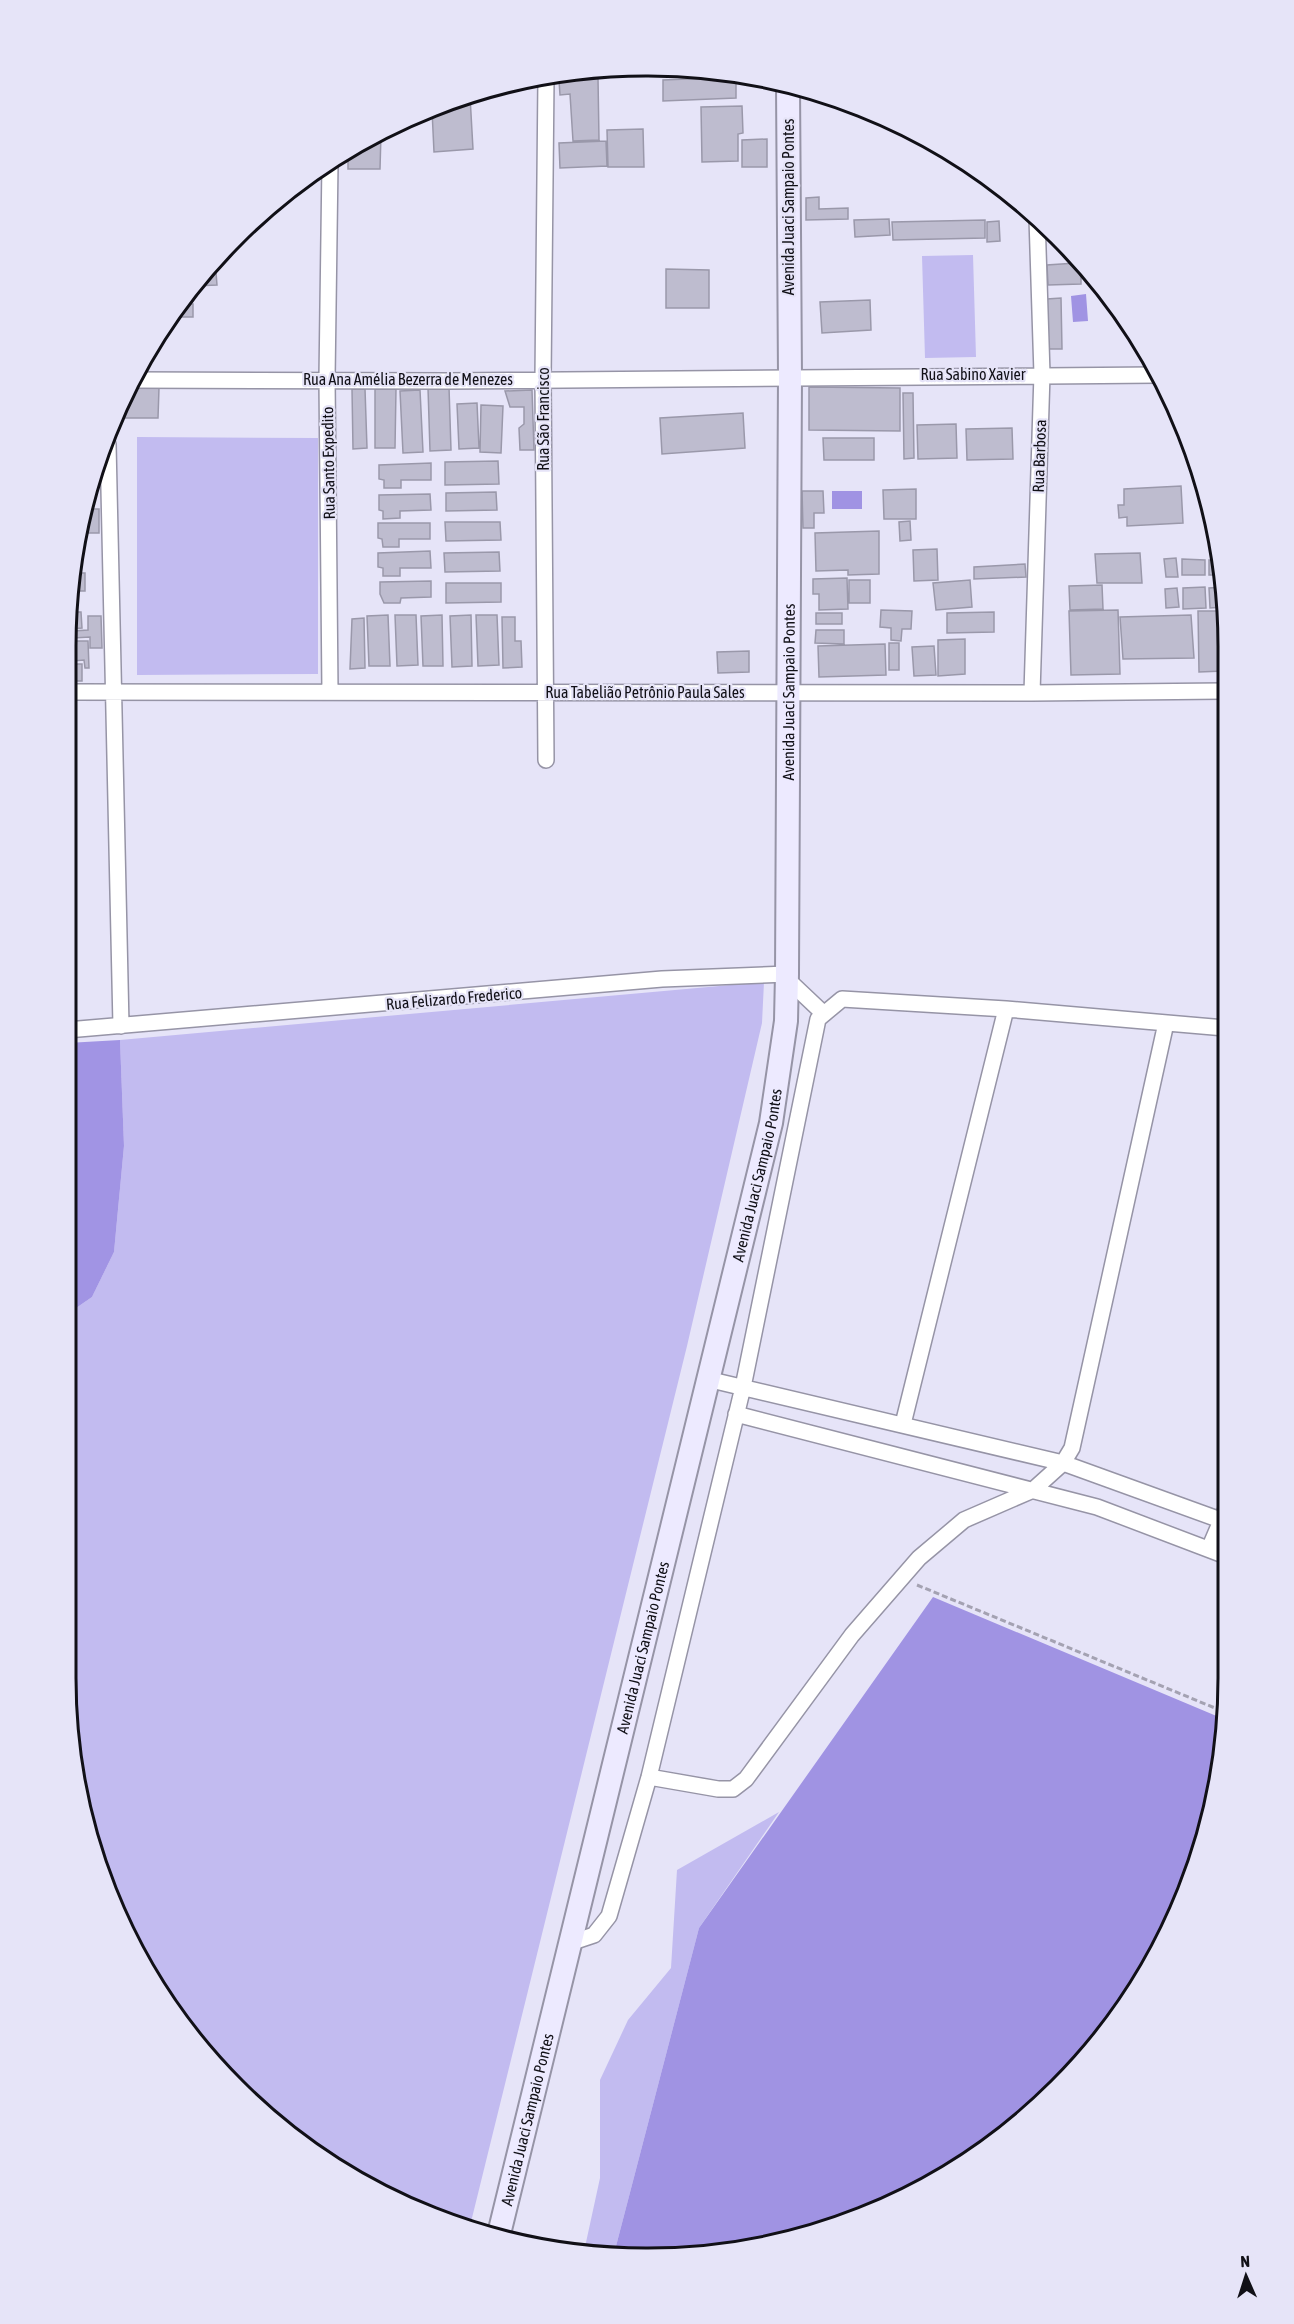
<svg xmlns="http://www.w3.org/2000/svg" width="1294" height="2324" font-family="'Asap Condensed',sans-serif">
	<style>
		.green { fill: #c2bbf0 }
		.forest { fill: #a194e4 }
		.water { fill: #a093e3 }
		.building { fill: #bebccf; stroke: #9a98aa; stroke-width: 1.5 }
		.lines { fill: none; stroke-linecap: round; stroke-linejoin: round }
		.minor-casing { stroke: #9694a6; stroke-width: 18 }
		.secondary-casing { stroke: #9694a6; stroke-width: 26 }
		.path { stroke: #a4a2b2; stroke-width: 3; stroke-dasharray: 6 3; stroke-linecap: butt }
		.minor { stroke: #fff; stroke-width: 15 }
		.secondary { stroke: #edeaff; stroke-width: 22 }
		.labels { text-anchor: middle; stroke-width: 4.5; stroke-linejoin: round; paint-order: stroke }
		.street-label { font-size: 16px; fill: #111017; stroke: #e6e4f8 }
		.rim { fill: none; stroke: #111017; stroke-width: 3 }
	</style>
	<rect width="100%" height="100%" fill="#e6e4f8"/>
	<path class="green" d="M973,255L976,357L925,358L922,256Z
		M137,437L318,438V674L137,675Z
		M764,982L762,1023L687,1346L470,2226L325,2160L186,2031L97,1864L66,1677V1315L92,1297L114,1252L124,1146L120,1040Z
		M779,1812L699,1928L615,2250L585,2247L600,2178V2080L628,2020L671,1968L677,1870Z"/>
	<path class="forest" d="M120,1040L124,1146L114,1252L92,1297L66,1315L67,1043Z"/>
	<path class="water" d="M1086,294L1088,321L1073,322L1071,296Z
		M832,491H862V509H832Z
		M933,1597L1226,1720L1208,1828L1150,1967L1030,2114L870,2214L685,2257L615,2250L699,1928Z"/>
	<path class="building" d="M736,77V98L663,101V80Z
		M598,78L599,140L573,141L570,94L560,95L559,80Z
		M470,96L473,149L434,152L432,110Z
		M742,106L743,133L738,134V161L702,162L701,107Z
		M384,129L385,134H381L380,169H348V152Z
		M643,129L644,167H608L607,130Z
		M767,139V167H742V140Z
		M606,141L607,166L560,168L559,143Z
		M819,197V209L848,208V219L806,220V198Z
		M889,219L890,235L855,237L854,220Z
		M985,220V238L893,240L892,222Z
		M999,221L1000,241L987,242V222Z
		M215,259L217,285L194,286L210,264Z
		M1076,263L1081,268V284L1048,285L1047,265Z
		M666,269L709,270V308H666Z
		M192,290V302H183Z
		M1061,298L1062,349H1048L1047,299Z
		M870,300L871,330L822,333L820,302Z
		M181,304H193V317H172Z
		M449,387L451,450L430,451L428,388Z
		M809,387L900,388V431L809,430Z
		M131,388H159L158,418H122V410Z
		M352,389H365L367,448L353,449Z
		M375,389H396L395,448H375Z
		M420,390L423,452L403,453L400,391Z
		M532,390L534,450H520L519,428L524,424V407H510L505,391Z
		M903,393H913L914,458L904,459Z
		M477,403L479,448L459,449L457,404Z
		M481,405L503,406L501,453L480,452Z
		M743,413L745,448L662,454L660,418Z
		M956,424L957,458L918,459L917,425Z
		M1012,428L1013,459L967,460L966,429Z
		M823,438H874V460H824Z
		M498,461L499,484L445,485V462Z
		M431,463V480H401V488H384V480L379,479V465Z
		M1181,486L1183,523L1127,526V517L1119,518L1118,505H1124V489Z
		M916,489V519H884L883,490Z
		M802,491H823L824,513H814V528H803Z
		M496,492L497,510L446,511V493Z
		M430,494L431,510L400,511V518L383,519V511L379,510V495Z
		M84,509H99V533H80Z
		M910,521L911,540L900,541L899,522Z
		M445,522H500L501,540L446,541Z
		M378,523H430V539H399V547H383L382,539L378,538Z
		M879,531V574L848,575V570L816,571L815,533Z
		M937,549L938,580L914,581L913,550Z
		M430,551L431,568H400V576H383V568L378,567V553Z
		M499,552L500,571L445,572L444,553Z
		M1140,553L1142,583H1097L1095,554Z
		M1176,558L1178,577H1166L1164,559Z
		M1182,559L1205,560V575H1182Z
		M1209,560H1220L1223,575H1209Z
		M1025,564L1026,577L974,579V567Z
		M73,573H85V591H70Z
		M847,578L848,609L819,610V594H813V579Z
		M849,580H870V603H849Z
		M970,580L972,607L936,610L933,583Z
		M431,581V597L401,598L400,603H384L380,594V582Z
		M446,583H501V602L446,603Z
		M1102,585L1103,609L1070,610L1069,586Z
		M1205,587L1206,608L1183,609V588Z
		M1223,587V607L1210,608L1209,588Z
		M1177,588L1179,607L1166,608L1165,589Z
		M70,593H77V609H67Z
		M881,610L912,611L911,629H902L901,641L891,640V628L880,627Z
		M1118,610L1120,674L1071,675L1069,611Z
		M1198,611H1223V671L1199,672Z
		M67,612H81L82,628L67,629Z
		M994,612V632L947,633V613Z
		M816,613H842V624H816Z
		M388,615L390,666H369L367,616Z
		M395,615H416L418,665L397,666Z
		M442,615L443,666H423L421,616Z
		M471,615L472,666L452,667L450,616Z
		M476,615H497L499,665L478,666Z
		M1191,615L1194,658L1123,659L1120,617Z
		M88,616H101L102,648H90V637L73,638V631L88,630Z
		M502,617H515V641H521L522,667L503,668Z
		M364,618L365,668L350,669L352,619Z
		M816,630H844V644L815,643Z
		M965,639V674L938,676V640Z
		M72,641H88L89,668H85L84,660L73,661Z
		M889,643H899V670H889Z
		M885,644L886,675L819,677L818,646Z
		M934,646L936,675L914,676L912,647Z
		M749,651V672L718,673L717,652Z
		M67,664H82V681H67Z"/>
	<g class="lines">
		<g class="minor-casing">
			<path id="minor" d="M330,163L327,379L330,691
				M134,380L447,381L1157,375
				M108,444L121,1026
				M67,692L1032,693L1223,691
				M1032,693L1042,374L1037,218
				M546,760L543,379L546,78
				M787,979L824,1014
				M67,1030L662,979L787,974
				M707,1379L1063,1463L1226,1522
				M736,1414L1097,1507L1226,1556
				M903,1424L1006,1009
				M1209,1549L1226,1509
				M649,1777L718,1789H733L746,1779L852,1635L919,1558L964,1520L1033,1490L1063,1463L1072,1448L1166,1023
				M570,1943L594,1935L609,1916L649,1777L743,1387L818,1019L842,999L1006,1009L1225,1028"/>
		</g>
		<g class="secondary-casing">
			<g id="secondary">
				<path id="s1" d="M498,2238L771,1123L786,1021L787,974L790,376L788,86"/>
			</g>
		</g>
		<path class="path" d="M917,1585L1227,1713"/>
		<use href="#minor" class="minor"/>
		<use href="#secondary" class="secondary"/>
	</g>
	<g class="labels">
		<g class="street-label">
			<text transform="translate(788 207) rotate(-90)" y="6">Avenida Juaci Sampaio Pontes</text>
			<text x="973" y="380">Rua Sabino Xavier</text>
			<text x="408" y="385">Rua Ana Amélia Bezerra de Menezes</text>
			<text transform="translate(543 419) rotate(-90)" y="6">Rua São Francisco</text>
			<text transform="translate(1039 456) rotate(-88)" y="6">Rua Barbosa</text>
			<text transform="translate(328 463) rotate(-91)" y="6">Rua Santo Expedito</text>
			<text x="645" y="698">Rua Tabelião Petrônio Paula Sales</text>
			<text dy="6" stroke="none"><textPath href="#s1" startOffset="1580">Avenida Juaci Sampaio Pontes</textPath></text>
			<text transform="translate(454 998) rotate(-5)" y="6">Rua Felizardo Frederico</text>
			<text dy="6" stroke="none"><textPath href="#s1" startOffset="1094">Avenida Juaci Sampaio Pontes</textPath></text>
			<text dy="6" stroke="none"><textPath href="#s1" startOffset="608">Avenida Juaci Sampaio Pontes</textPath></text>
			<text dy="6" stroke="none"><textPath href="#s1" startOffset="122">Avenida Juaci Sampaio Pontes</textPath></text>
		</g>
	</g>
	<path d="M0 0H1294V2324H0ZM646 76H648A570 570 0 0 1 1218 646V1678A570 570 0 0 1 648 2248H646A570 570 0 0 1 76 1678V646A570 570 0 0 1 646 76Z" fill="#e6e4f8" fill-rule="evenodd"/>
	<path class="rim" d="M646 76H648A570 570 0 0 1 1218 646V1678A570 570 0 0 1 648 2248H646A570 570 0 0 1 76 1678V646A570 570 0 0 1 646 76Z"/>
	<g transform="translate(1246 2276) rotate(357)" stroke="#e6e4f8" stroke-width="4.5" paint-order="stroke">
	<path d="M0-4.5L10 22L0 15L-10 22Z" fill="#111017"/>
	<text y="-9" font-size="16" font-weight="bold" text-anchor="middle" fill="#111017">N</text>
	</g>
</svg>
